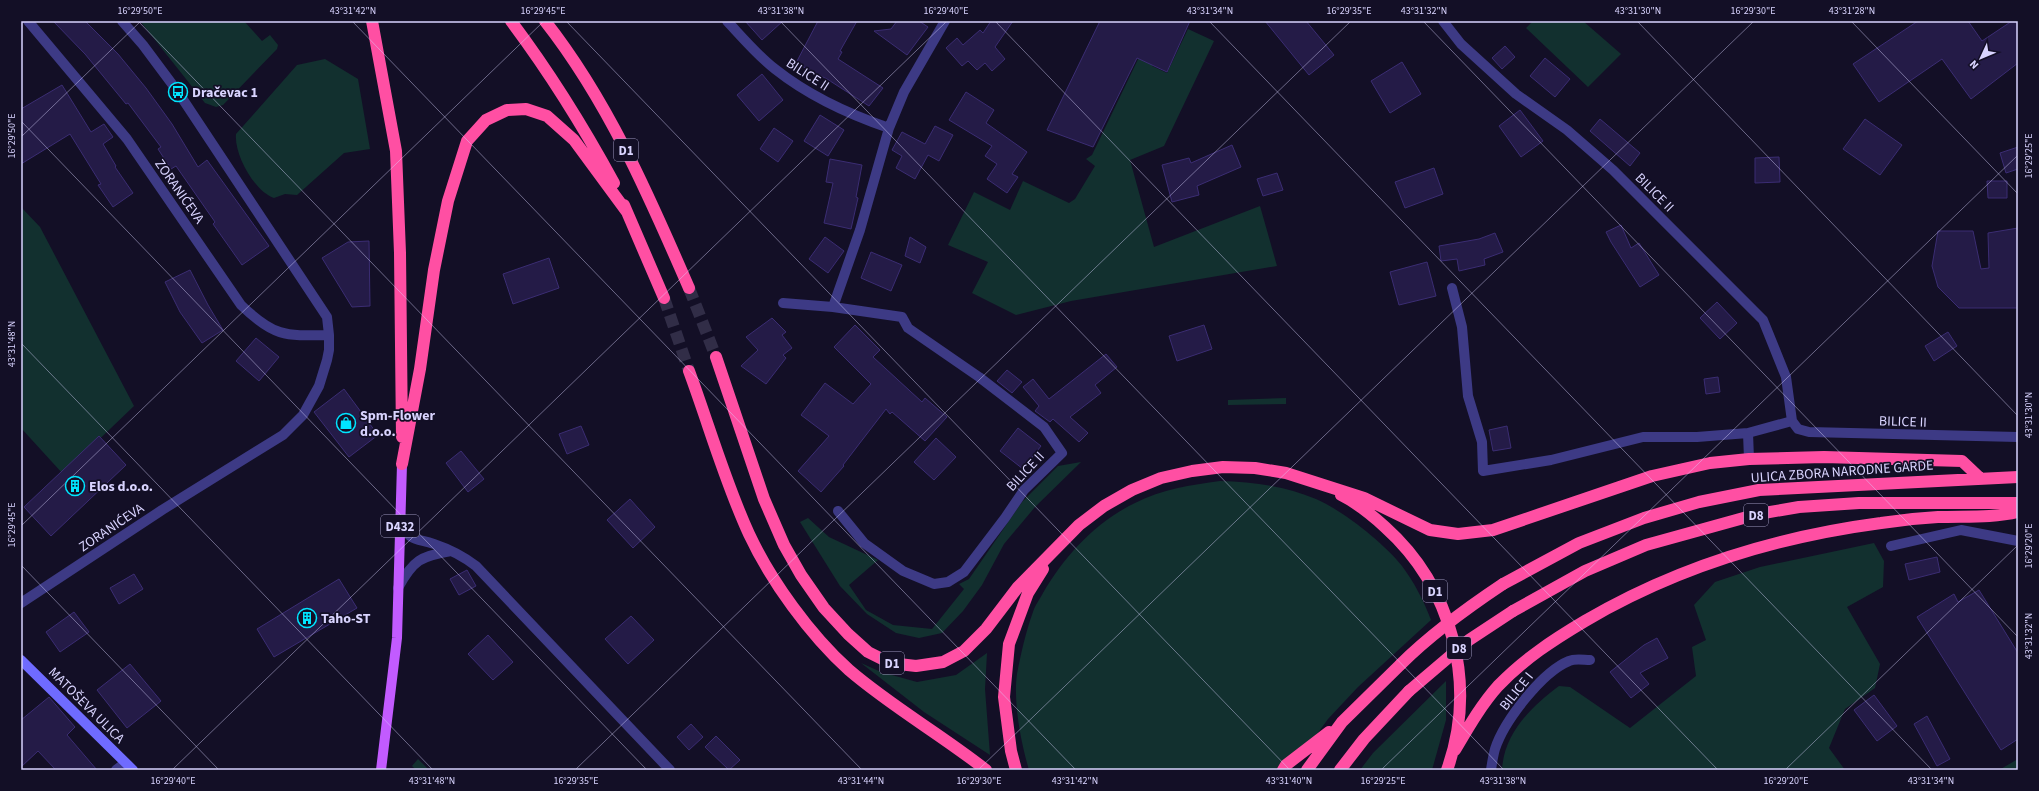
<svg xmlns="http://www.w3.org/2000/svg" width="2039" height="791" font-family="'Source Sans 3',sans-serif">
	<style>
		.green { fill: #12302f }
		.building { fill: #241b47; stroke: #3b2d73 }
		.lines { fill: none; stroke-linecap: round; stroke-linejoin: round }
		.highway-tunnel { stroke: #312d47; stroke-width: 12; stroke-dasharray: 12 6; stroke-linecap: butt }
		.street { stroke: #3d3a85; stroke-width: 10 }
		.secondary { stroke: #6f6bff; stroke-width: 10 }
		.primary { stroke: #c25bff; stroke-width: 10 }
		.highway { stroke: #ff4fa3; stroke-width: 12 }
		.highway-bridge { stroke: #ff4fa3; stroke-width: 12 }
		.ticks { fill: none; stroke: #d9d4ff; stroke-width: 1; stroke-opacity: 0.45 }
		.labels { text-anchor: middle; stroke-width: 3.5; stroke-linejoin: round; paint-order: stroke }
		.shield { fill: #130f26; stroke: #9e99be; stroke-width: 1 }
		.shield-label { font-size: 13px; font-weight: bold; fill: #d9d4ff }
		.street-label { font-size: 14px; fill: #d9d4ff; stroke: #130f26 }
		.poi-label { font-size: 14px; font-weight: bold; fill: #d9d4ff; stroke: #130f26; text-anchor: start }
		.neatline { fill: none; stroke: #d9d4ff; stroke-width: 1.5 }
		.ticks-label { font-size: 10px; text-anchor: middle; fill: #d9d4ff }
	</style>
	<rect width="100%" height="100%" fill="#130f26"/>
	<path class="green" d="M140,21H244L262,41L270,35L278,45L277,49L223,105L216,107L205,103Z
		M1533,21H1583L1621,54L1588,87L1526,28Z
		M1155,24L1168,30L1152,66L1167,73L1188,29L1214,41L1164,146L1130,160L1154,247L1260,206L1277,266L1071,301L1016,315L972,293L988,262L948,245L974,192L1010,210L1023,181L1069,203L1075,199L1095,166L1086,159L1092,155Z
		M325,59L358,79L370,149L344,153L297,195L285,194L274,198C254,191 234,154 236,134L297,65Z
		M21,207L40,227L134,406L63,474L21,428Z
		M1286,398V404L1228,405V400Z
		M1081,462L1035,507L1004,544L982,585L963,611L942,633L919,638L896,633L867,614L840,586L800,522L808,518L829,537L878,560L849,585L866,610L893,625L932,629L964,589L959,584L969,579L1022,502L1058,466Z
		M1220,481C1253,482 1285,486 1316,499C1342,510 1384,543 1402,566C1414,582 1424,601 1431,620L1358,687L1328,719L1291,770H1029C1021,743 1013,702 1017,674C1021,653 1026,631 1033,612C1035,605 1040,599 1043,593C1065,555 1096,522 1135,503C1162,489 1191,485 1220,481Z
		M1874,543L1884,561L1883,587L1847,607L1880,664L1875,688L1845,709L1829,748L1845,770H1502C1504,733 1531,707 1559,686L1570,687L1630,728L1696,676L1692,647L1706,640L1694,605L1715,582L1760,567Z
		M987,653L985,689L990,755L924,712L861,663L881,672L917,682L956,675Z
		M1446,681V720L1432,770H1360L1373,753Z
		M418,759L429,770H416L412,766Z
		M2018,759V770H1999Z"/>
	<path class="building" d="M53,21H85L118,54L146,88L172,124L198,167L207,160L269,246L242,265L213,224L215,222L176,166L171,169L158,149L161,147L128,103L126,104L85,54Z
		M745,21H783L762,40Z
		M818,21H857L840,51L842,52L838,59L883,88L869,106L827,79L796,63Z
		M897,21H919L928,27L907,55L874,31L891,29Z
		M991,21H1013L995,47L1005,59L992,71L985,63L977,70L968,61L962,66L946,48L957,38L963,45L980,30L983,33Z
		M1100,21H1190L1167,72L1137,58L1093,147L1047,130Z
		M1265,21H1306L1334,55L1309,75Z
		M1918,21H1968L1982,41L2012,21H2018V63L1971,99L1942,59L1879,102L1853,64Z
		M1505,46L1515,57L1502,69L1492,58Z
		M1545,58L1570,79L1555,97L1530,76Z
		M1402,62L1421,94L1390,113L1371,81Z
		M762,74L783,100L759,121L737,95Z
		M62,85L91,132L104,124L113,137L103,144L116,166L115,167L133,193L113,207L98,185L101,184L70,134L21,164V109Z
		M966,92L994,110L986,123L1027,152L1012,174L1018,177L1007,193L987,179L997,164L985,156L992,146L949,120Z
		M1520,110L1543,141L1521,157L1499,126Z
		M820,115L844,130L828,156L804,141Z
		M1600,119L1640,153L1630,166L1590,131Z
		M1865,119L1902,145L1880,175L1843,149Z
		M935,126L953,135L939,161L928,155L915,179L896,168L902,156L892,150L902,132L925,144Z
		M774,128L793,141L778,162L760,149Z
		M1232,145L1241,167L1197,186L1199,195L1172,202L1162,165L1189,158L1191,163Z
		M2018,147V169L2006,173L2000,153Z
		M1779,157L1780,182L1755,183V158Z
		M830,159L862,165L856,197L858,198L851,229L824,223L833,183L826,182Z
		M1434,168L1443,194L1405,208L1395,182Z
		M1277,173L1283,190L1263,196L1257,179Z
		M1987,181H2007V198H1988Z
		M1621,225L1631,248L1639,243L1659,275L1640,287L1611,242L1606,232Z
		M2018,228V308H1959L1938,287L1932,266L1938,231H1973L1981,269L1989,268L1988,233Z
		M1495,233L1503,252L1484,259L1485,265L1459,271L1457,259L1441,261L1439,246L1479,239Z
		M825,237L844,251L828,273L809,259Z
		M910,237L926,247L920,263L905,256Z
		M369,241L370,306L352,307L322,258L348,242Z
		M871,252L902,265L891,291L861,278Z
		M549,258L559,288L513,304L503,274Z
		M1427,262L1436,296L1399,305L1390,272Z
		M190,270L208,305L223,330L202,343L180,312L165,282Z
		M1717,302L1737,323L1720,339L1700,318Z
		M772,318L786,332L782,335L792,348L783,355L786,358L766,384L741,366L758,350L746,337Z
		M855,325L880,350L873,357L922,402L925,398L947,417L925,441L892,412L890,414L886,409L843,465L844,466L821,492L798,471L829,436L801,415L825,383L853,404L871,384L834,347Z
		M1204,325L1212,349L1177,361L1169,336Z
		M1948,332L1957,346L1934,361L1925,346Z
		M256,338L279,357L259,381L236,361Z
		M1106,354L1117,367L1095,385L1101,393L1070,417L1088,433L1079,442L1053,419L1050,422L1035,411L1039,406L1023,387L1033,379L1049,399Z
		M1007,370L1022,382L1012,393L997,381Z
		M1718,377L1720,392L1706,394L1704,379Z
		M344,389L378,435L349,457L314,412Z
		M581,426L589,445L567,454L559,434Z
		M1507,426L1511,448L1493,451L1489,430Z
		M1018,428L1041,446L1023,469L1000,451Z
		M99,436L126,465L51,536L24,507Z
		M936,438L956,457L934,480L914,462Z
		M461,451L484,479L468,492L446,463Z
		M630,499L655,527L633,548L607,520Z
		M1937,557L1940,572L1909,580L1905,564Z
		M467,570L476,586L459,595L450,579Z
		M134,574L143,589L119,604L110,588Z
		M339,579L357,608L274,657L257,629Z
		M1979,590L2018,653V739L2001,750L1917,617L1954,594L1958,602Z
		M74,612L89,632L60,652L46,632Z
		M631,616L654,640L628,664L605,639Z
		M488,635L513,662L493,680L468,654Z
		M1657,638L1668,658L1640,673L1649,684L1631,698L1610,672L1644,645Z
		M130,664L161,701L127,728L97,690Z
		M1874,695L1897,726L1877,741L1854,710Z
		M49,697L75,727L67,735L97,770H56L38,751L21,767V720Z
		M1927,716L1950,759L1937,766L1914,724Z
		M691,724L703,737L689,750L677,737Z
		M716,736L740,760L729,770L705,747Z"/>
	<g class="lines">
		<path class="highway-tunnel" d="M689,288L716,357
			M664,298L689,371"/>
		<path class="street" d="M28,21L127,139L241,305C274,337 285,336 329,335
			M727,21C742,37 757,55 775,69C809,96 848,114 889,128
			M1443,21L1461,44L1516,94L1567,130L1613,170L1763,320L1786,377L1792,421L1748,433L1697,437H1643L1551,460L1483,471L1482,442L1468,396L1462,327L1452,288
			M783,303L833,307L902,317L908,328L979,377L1044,427L1062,453L1024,490L1005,518L964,572L948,582L934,584L903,571L864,543L838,511
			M833,307L860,230L889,128L904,92L945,21
			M1792,421L1798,429L1809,432L2018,437
			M1748,433L1749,459
			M400,524C412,542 415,538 434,544C449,549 463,556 476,566L670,770
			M1891,546L1961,530L2018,541
			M398,588C413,560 421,556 451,551
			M21,603L162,510L283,435L303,415L319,386L327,360L329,350V335L327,317L178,92L143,45L122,21
			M116,770L125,763
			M1491,770C1492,763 1493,756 1495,749C1504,721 1542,672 1569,661C1575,658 1584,660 1590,660"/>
		<path class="secondary" d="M21,660L133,770"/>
		<path class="primary" d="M381,770L397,638L402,464"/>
		<path class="highway" d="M372,21L396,151L400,253L402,437
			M511,21C550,73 583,126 614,183
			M545,21C608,101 649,196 689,288
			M624,205L664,298
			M716,357L764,499L784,545L801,575L824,608L848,634L868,652L890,663L916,666L943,662L964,651L986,629L1018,587L1079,525L1104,506L1132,490L1161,478L1192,471L1223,467L1255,468L1286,473L1364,498L1430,530L1458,534L1493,530L1652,476L1710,463L1749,459L1824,457L1962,461L1981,479
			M689,371C709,425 725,482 749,534C771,581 810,635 849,670C892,707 942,735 986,770
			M402,464L420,369L434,270L448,201L467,141L486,120L507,110L526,109L547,116L574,140L627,212
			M1341,495C1357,503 1372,515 1385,527C1452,587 1478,684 1447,770
			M1503,584L1579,543L1644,518L1699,502L1759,490L2018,477
			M1513,611L1585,571L1646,545L1758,514L1799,507L1859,503H2018
			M1455,750C1468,728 1481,705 1498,686C1524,659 1553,640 1585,621C1677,567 1775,537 1881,523C1900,520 1919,518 1938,517C1965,516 1992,518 2018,512
			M1016,770L1011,751L1004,697L1009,644L1028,593L1043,569
			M1283,770L1286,765L1329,732
			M1307,770L1342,722L1401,664
			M1340,770L1364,739L1409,691"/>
		<path class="highway-bridge" d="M1401,664C1432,633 1467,608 1503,584
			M1409,691L1469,640L1513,611"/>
	</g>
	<path class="ticks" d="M138,21L862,770M352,21L1076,770M566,21L1290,770M780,21L1504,770M995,21L1718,770M1209,21L1932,770M1423,21L2018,637M1637,21L2018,416M1851,21L2018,194M21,121L647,770M21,137L141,21M21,343L433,770M21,526L544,21M21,565L219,770M172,770L947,21M575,770L1351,21M978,770L1754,21M1381,770L2018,155M1785,770L2018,545"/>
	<defs>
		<g id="bus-ring" transform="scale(1)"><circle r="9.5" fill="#130f26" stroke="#00e5ff" stroke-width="1.5"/><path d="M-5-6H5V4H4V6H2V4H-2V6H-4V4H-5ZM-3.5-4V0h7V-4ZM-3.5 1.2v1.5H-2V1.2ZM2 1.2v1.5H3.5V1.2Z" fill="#00e5ff"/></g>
		<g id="shop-ring" transform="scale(1)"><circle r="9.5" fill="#130f26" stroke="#00e5ff" stroke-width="1.5"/><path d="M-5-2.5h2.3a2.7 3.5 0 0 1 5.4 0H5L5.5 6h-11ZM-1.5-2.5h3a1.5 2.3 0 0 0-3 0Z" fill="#00e5ff"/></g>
		<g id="building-ring" transform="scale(1)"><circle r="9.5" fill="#130f26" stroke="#00e5ff" stroke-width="1.5"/><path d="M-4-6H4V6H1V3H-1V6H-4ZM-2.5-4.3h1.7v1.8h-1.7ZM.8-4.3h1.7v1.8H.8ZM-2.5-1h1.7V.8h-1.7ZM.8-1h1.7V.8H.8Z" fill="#00e5ff"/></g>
	</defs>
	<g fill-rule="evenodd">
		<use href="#bus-ring" x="178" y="92"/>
		<use href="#shop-ring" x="346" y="423"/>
		<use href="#building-ring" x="75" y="486"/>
		<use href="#building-ring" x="307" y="618"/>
	</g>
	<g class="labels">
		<g class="shield">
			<rect x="614" y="139" width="24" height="22" rx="3"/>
			<rect x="1744" y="504" width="24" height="22" rx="3"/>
			<rect x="381" y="515" width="38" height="22" rx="3"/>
			<rect x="1423" y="580" width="24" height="22" rx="3"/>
			<rect x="1447" y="637" width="24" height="22" rx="3"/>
			<rect x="880" y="652" width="24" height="22" rx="3"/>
		</g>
		<g class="shield-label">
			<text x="626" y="155">D1</text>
			<text x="1756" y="520">D8</text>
			<text x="400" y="531">D432</text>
			<text x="1435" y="596">D1</text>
			<text x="1459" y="653">D8</text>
			<text x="892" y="668">D1</text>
		</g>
		<g class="street-label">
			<text transform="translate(808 74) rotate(33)" y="5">BILICE II</text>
			<text transform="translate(180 191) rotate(55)" y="5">ZORANIĆEVA</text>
			<text transform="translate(1655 192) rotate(45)" y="5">BILICE II</text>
			<text transform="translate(1903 421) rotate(2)" y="5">BILICE II</text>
			<text transform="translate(1025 471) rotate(-47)" y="5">BILICE II</text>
			<text transform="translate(1842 471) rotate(-4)" y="5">ULICA ZBORA NARODNE GARDE</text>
			<text transform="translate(111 527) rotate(-34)" y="5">ZORANIĆEVA</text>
			<text transform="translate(1516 691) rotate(-51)" y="5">BILICE I</text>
			<text transform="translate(87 705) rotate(45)" y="5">MATOŠEVA ULICA</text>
		</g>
		<g class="poi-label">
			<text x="192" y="97">Dračevac 1</text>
			<text x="360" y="420">Spm-Flower<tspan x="360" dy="16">d.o.o.</tspan></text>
			<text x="89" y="491">Elos d.o.o.</text>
			<text x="321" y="623">Taho-ST</text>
		</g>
	</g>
	<rect width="2039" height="791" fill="none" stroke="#130f26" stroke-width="44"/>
	<g transform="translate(1981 58) rotate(226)" stroke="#130f26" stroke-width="3" paint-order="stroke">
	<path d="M0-3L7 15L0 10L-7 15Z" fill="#d9d4ff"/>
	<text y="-6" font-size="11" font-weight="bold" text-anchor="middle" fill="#d9d4ff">N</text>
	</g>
	<rect x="22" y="22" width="1995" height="747" class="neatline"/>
	<g class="ticks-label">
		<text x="140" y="14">16°29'50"E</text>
		<text x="353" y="14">43°31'42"N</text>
		<text x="543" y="14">16°29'45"E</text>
		<text x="781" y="14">43°31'38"N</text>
		<text x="946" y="14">16°29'40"E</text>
		<text x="1210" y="14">43°31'34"N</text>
		<text x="1349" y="14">16°29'35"E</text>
		<text x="1424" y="14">43°31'32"N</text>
		<text x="1638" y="14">43°31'30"N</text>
		<text x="1753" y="14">16°29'30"E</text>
		<text x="1852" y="14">43°31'28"N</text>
		<text transform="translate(11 136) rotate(-90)" y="4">16°29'50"E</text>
		<text transform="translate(2028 156) rotate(-90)" y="4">16°29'25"E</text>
		<text transform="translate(11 344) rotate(-90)" y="4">43°31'48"N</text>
		<text transform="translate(2028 415) rotate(-90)" y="4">43°31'30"N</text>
		<text transform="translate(11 525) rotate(-90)" y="4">16°29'45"E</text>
		<text transform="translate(2028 546) rotate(-90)" y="4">16°29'20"E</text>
		<text transform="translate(2028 636) rotate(-90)" y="4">43°31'32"N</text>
		<text x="173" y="784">16°29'40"E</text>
		<text x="432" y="784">43°31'48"N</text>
		<text x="576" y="784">16°29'35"E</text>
		<text x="861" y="784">43°31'44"N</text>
		<text x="979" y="784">16°29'30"E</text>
		<text x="1075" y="784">43°31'42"N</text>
		<text x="1289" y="784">43°31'40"N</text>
		<text x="1383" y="784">16°29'25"E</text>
		<text x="1503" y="784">43°31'38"N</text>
		<text x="1786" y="784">16°29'20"E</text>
		<text x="1931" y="784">43°31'34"N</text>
	</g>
</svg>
